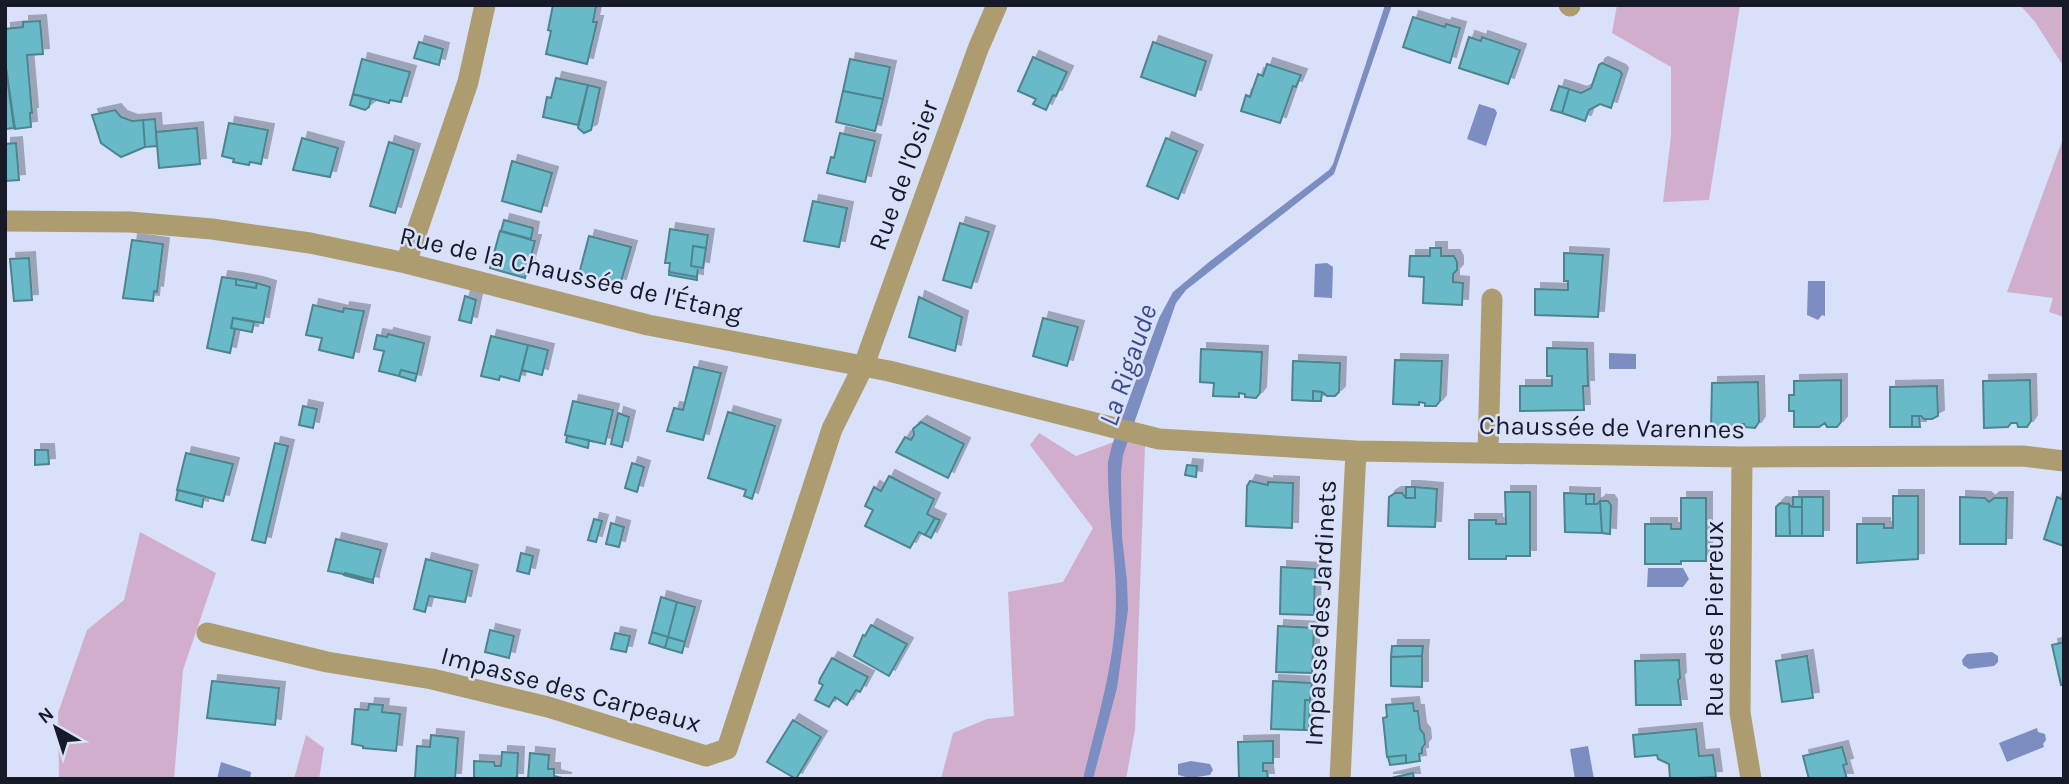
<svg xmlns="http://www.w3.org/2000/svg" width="2069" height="784" font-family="Karla,sans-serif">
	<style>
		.green { fill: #d1afcc }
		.water { fill: #7c8dc2 }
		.building { fill: #69bac9; stroke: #4d848e; stroke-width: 2; filter: url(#shadow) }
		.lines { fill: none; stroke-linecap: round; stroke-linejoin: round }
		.minor { stroke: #ac9c6f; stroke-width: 21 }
		.labels { text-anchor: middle; stroke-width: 5; stroke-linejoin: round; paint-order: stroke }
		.street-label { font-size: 26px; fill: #161a29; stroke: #d8e0fa }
		.water-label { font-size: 28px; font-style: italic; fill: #3b4c8e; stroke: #d8e0fa }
	</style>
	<defs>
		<filter id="shadow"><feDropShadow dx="6" dy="-6" stdDeviation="0" flood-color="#0004"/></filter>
	</defs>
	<rect width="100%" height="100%" fill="#d8e0fa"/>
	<path class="green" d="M1617,5H1740L1709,200L1663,202L1671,136V67L1612,33Z
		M2020,5H2064V67L2035,22Z
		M2064,136V317L2049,312L2053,298L2007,292Z
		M1039,433L1076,456L1130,436L1145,446L1135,730L1126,779H941L953,733L987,719L1014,716L1008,592L1063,582L1093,528L1030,445Z
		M140,532L216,573L183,670L174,779H59L58,713L87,630L124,600Z
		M306,735L324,748L319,779H294Z"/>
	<path class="water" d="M1385,5H1392L1334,174L1186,290L1176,303L1123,455L1121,473L1122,537L1127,581L1128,610L1117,688L1093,779H1083C1097,720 1116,661 1116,600C1116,554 1107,508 1108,462L1112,445L1159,318L1173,292L1209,262L1329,170L1333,164Z
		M1479,104L1495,109L1497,113L1486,146L1467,139Z
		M1327,263L1333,267L1332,298L1314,297L1315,264Z
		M1808,281H1825V316L1822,315L1818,320L1807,315Z
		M1609,353L1636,354V369H1609Z
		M1648,568H1683L1689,579L1683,587H1647Z
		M1992,652L1998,656V662L1994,666L1969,669L1963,665L1962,660L1967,654Z
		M2037,728L2038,732L2045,734L2046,740L2043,744L2044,747L2007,762L1999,743Z
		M1588,746L1594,779H1575L1570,749Z
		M1191,761L1210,764L1213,770L1210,775L1190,778L1178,775V764Z
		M221,762L251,772L250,779H217Z"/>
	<path class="building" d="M553,5L596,6L593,22H597L587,64L546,54L551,31L548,30Z
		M1413,17L1445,27L1446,24L1460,28L1450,63L1403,47Z
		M40,21L43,54L27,55L32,113H30L31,127L15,129L5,61V29L23,27V22Z
		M1469,37L1481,41L1482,37L1520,50L1508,84L1459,68Z
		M419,42L443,49L439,65L414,58Z
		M1153,42L1206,61L1195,96L1141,77Z
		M1033,57L1067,72L1056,96L1053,95L1046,110L1033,104L1036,99L1018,91Z
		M362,59L410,72L401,102L390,100L389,103L353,94Z
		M850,59L890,67L883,99L843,91Z
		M5,61L14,128L5,129Z
		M1602,63L1620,71L1622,74L1611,108L1600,104L1589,110L1585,121L1562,113L1569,89L1581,93L1591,88L1599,65Z
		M1267,64L1301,75L1296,87L1293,86L1280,123L1241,111L1246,95L1250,97L1258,74L1263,76Z
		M556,78L588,85L578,125L543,117L547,97L551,98Z
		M588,85L600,88L591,130L584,133L578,128Z
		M1559,86L1569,89L1562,113L1551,110Z
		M843,91L883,99L875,131L836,122Z
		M353,94L371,99L369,107L365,110L350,105Z
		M115,110L121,117L132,121L143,120L145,147L121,157L101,143L92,115Z
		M155,119L157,146L145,147L143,120Z
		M229,123L268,130L261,164L250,162L249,165L233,162L234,159L222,156Z
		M197,128L200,164L159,168L156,132Z
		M840,133L875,141L865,182L827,173L831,157L834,158Z
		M302,138L338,148L330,177L293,170Z
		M1166,138L1197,151L1178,199L1147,186Z
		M389,142L414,150L395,213L370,206Z
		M16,143L19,180L5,181V144Z
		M512,161L552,173L541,212L502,201Z
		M813,201L847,208L839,247L804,241Z
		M504,220L533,228L531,239L501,231Z
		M960,223L989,232L971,288L943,280Z
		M670,229L708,235L706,248L693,246L691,266L698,267L697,277L669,272L670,263H665Z
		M500,231L535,241L525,278L490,268Z
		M589,236L631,247L620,285L579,274Z
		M132,240L163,244L157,292L154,291L153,301L123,298Z
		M693,246L706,248L703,268L691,266Z
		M1430,248H1441V256H1454L1457,262V270L1453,274V282L1463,283L1462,305L1423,303L1424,277L1409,276L1410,256H1430Z
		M1564,253L1603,255L1598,317L1535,315V289L1568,290V281H1564Z
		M29,258L32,300L14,301L10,259Z
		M669,272L697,277V280L669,275Z
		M222,277L236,279V285L256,288L257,283L270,287L263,323L233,318L231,328L235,329L230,353L207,348Z
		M236,279L257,283L256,288L236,285Z
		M465,296L476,300L471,323L459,320Z
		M919,297L962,317L955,351L909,337Z
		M313,305L343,312L344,308L364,311L353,358L319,350L322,338L306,335Z
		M233,318L254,322L252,332L231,328Z
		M1043,318L1078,327L1067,366L1033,356Z
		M388,334L424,343L417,374L401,370L399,376L379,371L384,351L374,349L377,335L387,337Z
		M491,336L528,345L519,381L500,376L499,380L481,376Z
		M528,345L548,350L542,375L522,370Z
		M1547,348L1587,349L1588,386H1583L1584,410L1520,411V386H1552V376H1547Z
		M1201,349L1262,352L1260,393L1256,398L1245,397V394L1239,393V397L1213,396L1214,383L1200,382Z
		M1395,360L1442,361L1440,401L1436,406H1425V403L1419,402V405L1393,404Z
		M1293,361L1340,363L1339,392L1335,396H1327L1322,392L1313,391V401L1292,400Z
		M694,367L721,373L703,440L667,431L674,408L683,410Z
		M401,370L417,374L415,381L399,376Z
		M1841,380V422L1837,427H1827L1825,423L1819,427H1794V411H1789V395H1794V381Z
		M2030,380L2031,421L2027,427H2018L2017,423H2011L2008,427L1984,428L1983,381Z
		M1758,382L1759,422L1755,428L1745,427L1744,424H1740L1738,428H1711L1712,383Z
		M1937,386L1938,416L1932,419H1924L1921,416H1912V427H1890V387Z
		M1313,391L1322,392L1321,401H1313Z
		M573,401L613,410L605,444L565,435Z
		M303,406L317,409L313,428L299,425Z
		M728,412L775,426L752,499L744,496L746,490L708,478Z
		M618,413L629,417L622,447L611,444Z
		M1912,416H1919L1920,427H1912Z
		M921,422L964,444L948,478L896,452L905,437L911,440L914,435L913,429Z
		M567,436L589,440L588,448L566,442Z
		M275,443L288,446L265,543L252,540Z
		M35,450H48L49,464L35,465Z
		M186,453L233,464L223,501L177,490Z
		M632,463L644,467L637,492L625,488Z
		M1187,465L1197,466L1196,477L1185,475Z
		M889,476L934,499L927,514L935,518L925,535L919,532L910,548L865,526L873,510L865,506L874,487L881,491Z
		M1250,481L1268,485V482L1293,483L1292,528L1246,526L1247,486Z
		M1406,487H1415V498H1406Z
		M1415,487L1437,489L1435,527L1388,526L1389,497L1395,493H1402L1406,498H1415Z
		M178,490L204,496L202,507L176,500Z
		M1505,492H1530V556H1506V559H1469V520H1496V524H1506Z
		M1564,493L1586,494V504H1597L1600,501L1602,533L1565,532Z
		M1586,494H1594V504H1586Z
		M1893,496H1918V559L1857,563V524H1884V528H1893Z
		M1793,497H1802V507H1793Z
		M1802,497H1823V536H1802Z
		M1960,497L1985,498L1989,502L1994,498H2007L2006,544H1960Z
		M2057,497L2064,500V546L2044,539Z
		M1681,498H1706V561H1681V564H1645V524H1671V529H1681Z
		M1600,501H1608L1611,505L1610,534L1602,533Z
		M1780,503L1789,504L1790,536H1776V507Z
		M1789,504L1792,507H1802V536H1790Z
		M935,518L940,520L931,538L925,535Z
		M594,519L602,521L596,542L588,540Z
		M611,523L624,527L619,547L606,544Z
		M336,539L381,550L373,580L328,571Z
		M521,553L533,556L529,574L517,571Z
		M426,559L472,571L465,602L429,596L425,612L414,609Z
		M1281,567L1315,569L1314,615L1280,614Z
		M345,573L373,580V583L344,575Z
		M661,597L677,602L668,637L652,632Z
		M677,602L695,607L685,642L668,637Z
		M871,625L907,644L889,676L854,656L863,635L865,636Z
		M1278,626L1314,628L1312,673L1276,672Z
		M490,630L514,636L509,658L485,652Z
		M652,632L668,637L665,648L649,643Z
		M615,633L630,636L626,652L611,649Z
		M668,637L685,642L682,653L665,648Z
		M2064,642V685H2061L2052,645Z
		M1392,646H1423L1422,656L1391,657Z
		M1422,656V687L1391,686V657Z
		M1807,656L1813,698L1782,702L1776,661Z
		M832,658L868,677L860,692L856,690L847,705L835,697L829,707L815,700L823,685L819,683L820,679Z
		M1679,660L1680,678L1678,680L1681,705H1636L1635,661Z
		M212,681L279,688L275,725L207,718Z
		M1273,681L1312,683L1310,700H1305L1304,730L1271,729Z
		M1305,700H1310L1309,730H1304Z
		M1413,703L1414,711H1418L1420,729L1424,734L1425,744L1422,748V753L1419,754L1420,761L1406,763V755L1387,757L1383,718L1387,717L1386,705Z
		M369,704L383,705L382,712L400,714L396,751L363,748V746L352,744L355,709L368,710Z
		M793,720L821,737L796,779L767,762Z
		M1696,729L1699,756L1713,755L1716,777L1670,779L1669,764L1658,759L1657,755L1635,757L1633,735Z
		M431,735L458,738L455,779H415L417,746L430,747Z
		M1273,741V763H1263V771H1267L1268,779H1239L1238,742Z
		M1842,747L1847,764L1843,765L1847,779H1809L1803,756Z
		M502,752L518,753L517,779H474V761L494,762L495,766H501Z
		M530,753L549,755L548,769H554V776L566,779H528Z
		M1406,755V763L1390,765L1388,757Z
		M1413,773L1414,779H1387Z"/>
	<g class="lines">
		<path class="minor" d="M1569,5L1570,6
			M5,221L130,222L212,229L310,243L406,263L648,325L889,371L1159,439L1356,451L1742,457L2023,456L2064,461
			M406,263L468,82L485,5
			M1488,452L1492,299
			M1742,457L1740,713L1751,779
			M207,633L327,662L432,679L548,707L706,756L727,749L832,429L864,365L978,49L997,5
			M1340,779L1356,451"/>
	</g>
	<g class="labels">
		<g class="street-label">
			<text transform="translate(903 175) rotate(-70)" y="9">Rue de l'Osier</text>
			<text transform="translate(571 274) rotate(13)" y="9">Rue de la Chaussée de l'Étang</text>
			<text transform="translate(1612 427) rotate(1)" y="9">Chaussée de Varennes</text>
			<text transform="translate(1320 613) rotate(-87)" y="9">Impasse des Jardinets</text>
			<text transform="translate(1714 619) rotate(-90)" y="9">Rue des Pierreux</text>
			<text transform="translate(571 689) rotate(15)" y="9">Impasse des Carpeaux</text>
		</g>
		<g class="water-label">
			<text transform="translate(1127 365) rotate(-71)" y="10">La Rigaude</text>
		</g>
	</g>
	<rect width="2069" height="784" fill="none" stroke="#161a29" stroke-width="14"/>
	<g transform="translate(56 728) rotate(321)" stroke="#d8e0fa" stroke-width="5" paint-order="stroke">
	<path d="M0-5L12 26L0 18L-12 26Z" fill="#161a29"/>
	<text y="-10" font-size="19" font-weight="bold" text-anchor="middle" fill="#161a29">N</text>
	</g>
</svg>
